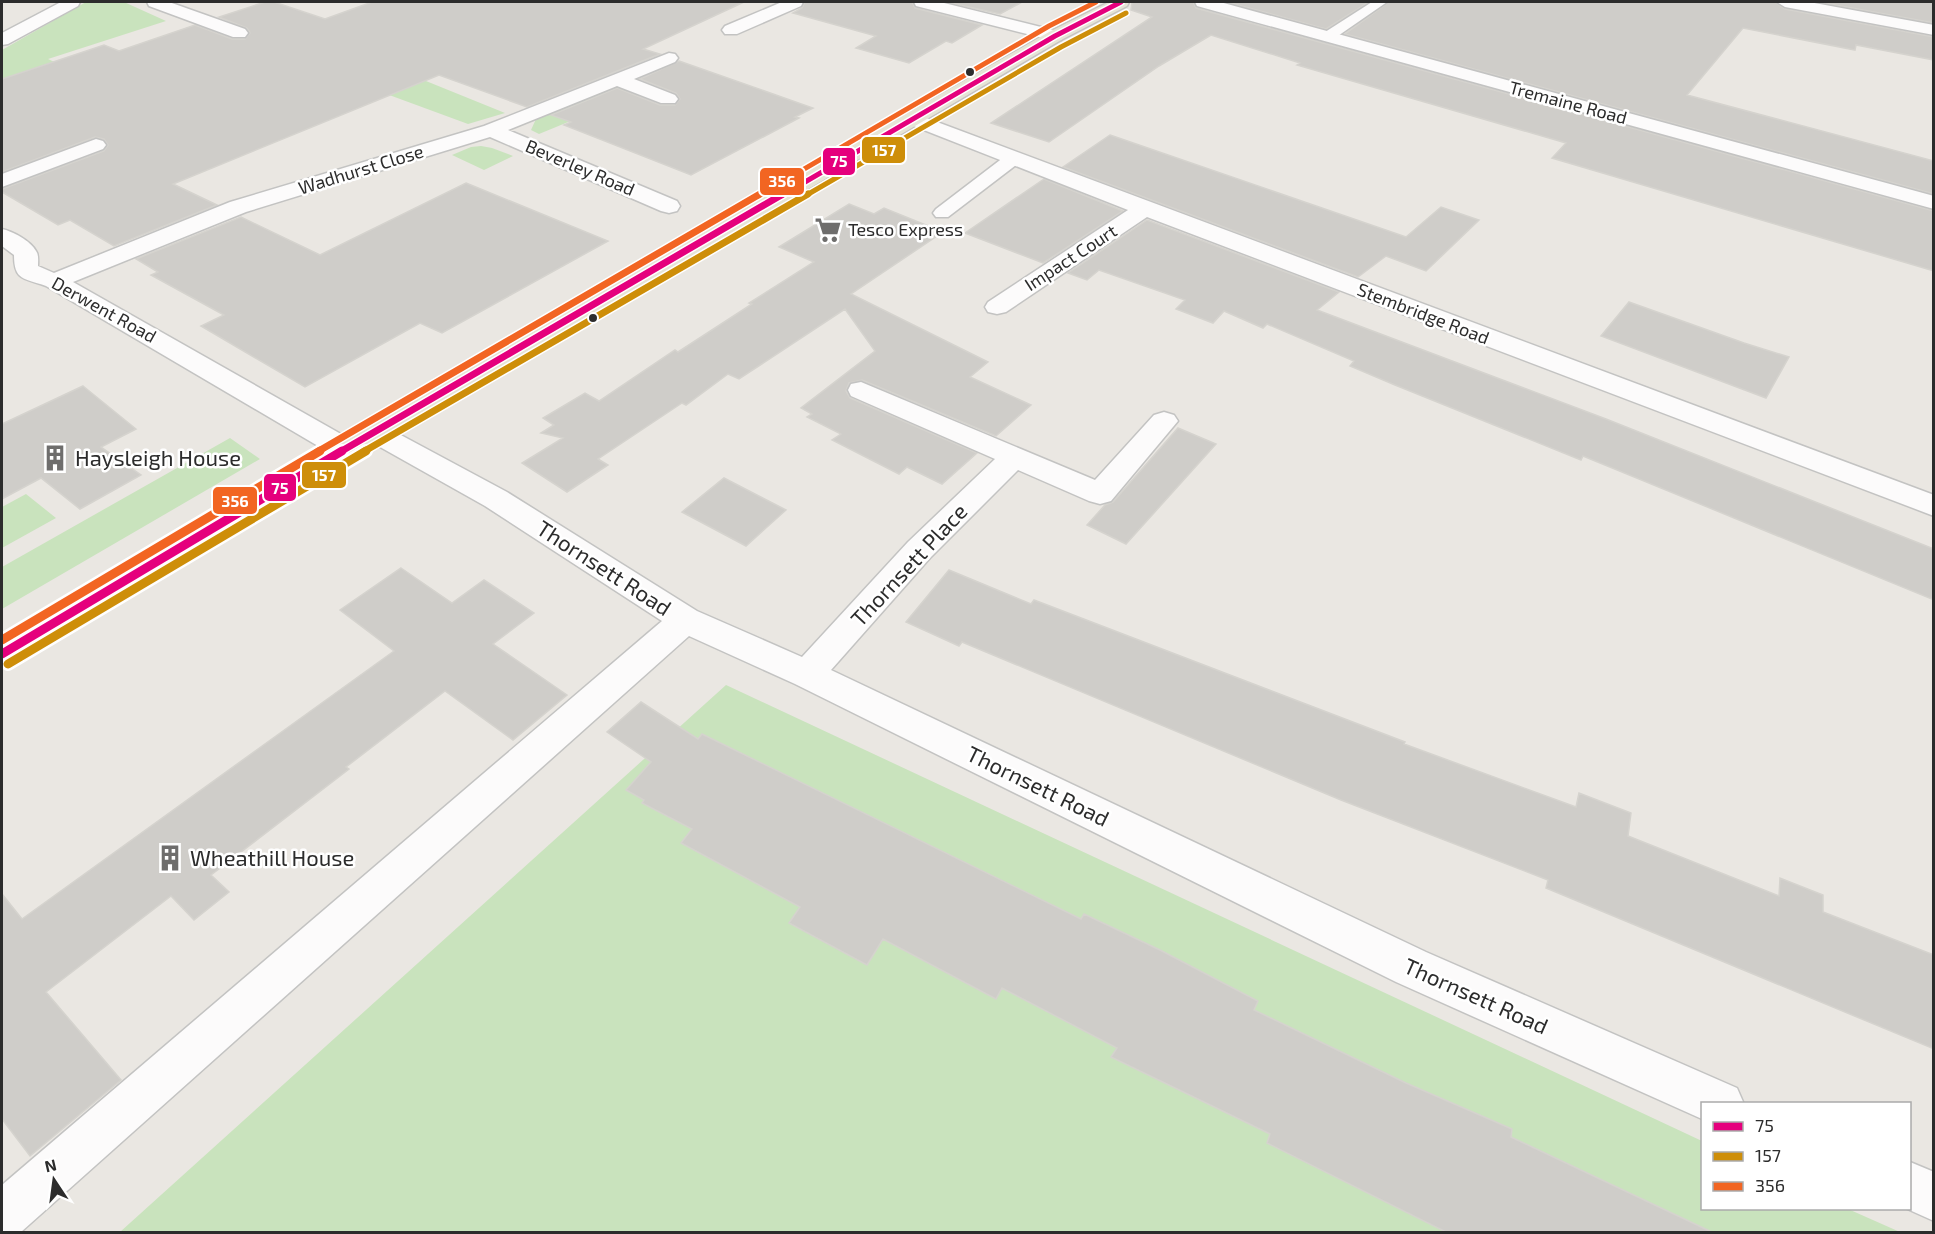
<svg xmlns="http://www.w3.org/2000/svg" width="1935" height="1234" font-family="'Exo 2',sans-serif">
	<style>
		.green { fill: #c9e3bd }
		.building { fill: #cfcdc9; stroke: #d5d3ce; stroke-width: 1.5 }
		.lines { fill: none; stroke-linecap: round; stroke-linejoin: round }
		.lane-casing { stroke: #c3c3c2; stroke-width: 3 }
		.street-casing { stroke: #c3c3c2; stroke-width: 3 }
		.primary-casing { stroke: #c6c4c2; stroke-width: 3 }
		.lane { fill: #fcfbfb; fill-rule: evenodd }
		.street { fill: #fcfbfb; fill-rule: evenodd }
		.primary { fill: #e6e4d6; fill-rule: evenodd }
		.bus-1-far2-casing { stroke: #fff; stroke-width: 8 }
		.bus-1-far1-casing { stroke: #fff; stroke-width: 10 }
		.bus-1-casing { stroke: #fff; stroke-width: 14 }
		.bus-2-far2-casing { stroke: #fff; stroke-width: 8 }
		.bus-2-far1-casing { stroke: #fff; stroke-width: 10 }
		.bus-2-casing { stroke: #fff; stroke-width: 14 }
		.bus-3-far2-casing { stroke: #fff; stroke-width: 8 }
		.bus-3-far1-casing { stroke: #fff; stroke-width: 10 }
		.bus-3-casing { stroke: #fff; stroke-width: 14 }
		.bus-1-far2 { stroke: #e5007d; stroke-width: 5 }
		.bus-1-far1 { stroke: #e5007d; stroke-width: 7 }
		.bus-1 { stroke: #e5007d; stroke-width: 9 }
		.bus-2-far2 { stroke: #ce8e09; stroke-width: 5 }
		.bus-2-far1 { stroke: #ce8e09; stroke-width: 7 }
		.bus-2 { stroke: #ce8e09; stroke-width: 9 }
		.bus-3-far2 { stroke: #f26522; stroke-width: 5 }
		.bus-3-far1 { stroke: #f26522; stroke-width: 7 }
		.bus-3 { stroke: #f26522; stroke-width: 9 }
		.bus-dot { fill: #2c2c2c; stroke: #fff; stroke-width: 2 }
		.labels { text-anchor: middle; stroke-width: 5; stroke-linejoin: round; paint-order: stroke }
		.far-street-label { font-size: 18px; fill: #2c2c2c; stroke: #fff }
		.far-poi-label { font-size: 18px; fill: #2c2c2c; stroke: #fff; text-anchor: start }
		.poi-label { font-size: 22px; fill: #2c2c2c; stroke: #fff; text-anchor: start }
		.street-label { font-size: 22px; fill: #2c2c2c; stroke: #fff }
		.line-badge { stroke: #fff; stroke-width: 2 }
		.badge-label { font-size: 16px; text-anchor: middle; font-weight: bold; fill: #fff }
	</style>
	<rect width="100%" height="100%" fill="#eae7e2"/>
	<path class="green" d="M86,2H124L166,21L48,59L135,101L75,121L2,89V50Z
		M342,47L505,113L468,124L305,64Z
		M622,85L630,90L606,99L612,104L539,134L531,130L536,119L610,86Z
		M481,146L492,148L513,156L484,170L452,155L471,147Z
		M230,438L260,459L2,609V567Z
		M26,494L56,518L2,548V507Z
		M726,685L1702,1141V1208L1848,1209L1900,1232H120Z"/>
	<path class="building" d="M265,2H274L325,19L372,2H744L643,49L660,54L527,107L439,75L173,184L217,205L114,246L70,220L58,225L2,192V189L104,151L108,145L104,139L95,137L2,172V79L104,45L119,51L195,25L232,39H245L250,33L247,28L219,17Z
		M805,2H912L915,8L982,25L952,43L946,41L909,63L856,48L876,36L793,13L802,8Z
		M947,2H1022L1000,14Z
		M1132,2H1193L1196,8L1934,211V271L1552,158L1566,143L1297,65L1300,63L1211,35L1159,66L1049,142L991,123L1152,17L1131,10Z
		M1227,2H1369L1326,29Z
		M1389,2H1775L1785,9L1934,37V60L1856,45L1855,50L1743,28L1687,95L1934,161V194L1345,34Z
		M1819,2H1934V23Z
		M679,61L813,108L795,117L799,118L691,175L564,125L571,122L551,115L617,88L660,105H675L680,99L676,93L640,79Z
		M1110,135L1406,237L1441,207L1479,220L1426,271L1386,256L1358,277L1063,167Z
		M1044,179L1123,211L1043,263L965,233Z
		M466,183L608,241L442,333L420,323L305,387L201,326L224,315L151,275L158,272L136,259L241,217L320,255Z
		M849,204L874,214L884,208L943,232L851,294L988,362L970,377L1031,405L996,436L862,380L849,383L846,391L850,398L977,453L942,484L907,467L899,474L832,440L841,434L807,417L812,414L801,408L875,351L845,309L739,379L728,374L686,405L682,403L598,459L608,465L567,492L522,463L563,438L541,433L554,425L543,418L585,393L599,401L675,350L678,352L752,304L749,303L814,262L779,247Z
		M1147,220L1339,292L1317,310L1606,419L1934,549V600L1583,456L1581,460L1395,385L1350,366L1354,361L1267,324L1263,328L1224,311L1213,323L1176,309L1185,300L1099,270L1087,280L1068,273Z
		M1629,302L1744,343L1789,357L1766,398L1601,336Z
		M83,386L136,429L101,447L141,475L80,509L41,478L2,499V424Z
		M1178,428L1216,444L1126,544L1087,525L1105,505L1113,502Z
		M724,478L786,510L746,546L682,512Z
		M401,568L452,603L484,580L534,613L493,644L567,695L513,740L445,691L346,767L349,769L211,875L229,892L194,920L171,896L46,992L121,1080L30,1156L2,1119V894L22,919L394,651L340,610Z
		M949,570L1031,604L1034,600L1405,742L1404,744L1576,807L1579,793L1631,813L1628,836L1779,896L1780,878L1823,895V912L1934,955V1049L1546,888L1548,880L1341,800L962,642L959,646L906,622Z
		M641,702L698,739L702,734L1081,919L1084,914L1160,950L1258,1001L1254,1010L1406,1083L1512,1129L1511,1137L1714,1233H1448L1267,1143L1270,1134L1111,1057L1117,1048L1002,988L996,999L883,939L867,965L789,923L800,907L681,843L692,829L642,803L644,800L626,790L651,762L607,732Z"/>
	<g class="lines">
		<g class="lane-casing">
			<path id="lane" d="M1372,2H1387L1332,40H1322L1320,37L1322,34Z
				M1014,153L1020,154L1022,158L1020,162L948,217H936L933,213L936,209L1008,154Z"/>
		</g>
		<g class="street-casing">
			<path id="street" d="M61,2H80L78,6L8,44L2,45V33Z
				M147,2H169L245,29L248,33L245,37H233L149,6Z
				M782,2H803L801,6L737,34H725L722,30L725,26Z
				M914,2H940L1061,32L1064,36L1061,40L1055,41L916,6Z
				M1195,2H1220L1934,196V209L1197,6Z
				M1777,2H1809L1934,25V35L1785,7Z
				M669,53L675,54L678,58L675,62L634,79L675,95L678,99L675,103H661L617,86L508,130L677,201L680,206L677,211L669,213L661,211L490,137L246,212L73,282L355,442L359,449L355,456L345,458L335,456L46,286C24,278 14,281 14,255L2,246V229C12,231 31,241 36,251C39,255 38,261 38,266L54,273L230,202L484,126Z
				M913,113L1934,495V516L1147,217L1006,312L997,314L988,312L985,307L988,302L1128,210L906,123L903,119L906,115Z
				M96,139L103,141L106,145L103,149L2,187V174Z
				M861,382L1095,480L1154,415L1164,412L1174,415L1178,421L1111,501L1100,504L1089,501L1018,470L930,558L831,670L1426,952L1737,1088L1744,1104H1702V1119L1396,982L795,684L689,636L21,1232H2V1185L662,621L485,506L364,438L360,432L364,426L374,423L384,426L507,492L697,611L802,657L908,542L995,459L851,396L848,390L851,384Z
				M1910,1162L1934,1172V1221L1905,1208H1910Z"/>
		</g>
		<g class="primary-casing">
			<path id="primary" d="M1109,2H1129L1127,6L1061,40L355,456L14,663L2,667V638L335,442L1049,32Z"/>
		</g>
		<use href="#lane" class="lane"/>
		<use href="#street" class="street"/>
		<use href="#primary" class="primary"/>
		<g class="bus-1-far2-casing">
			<path id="bus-1-far2" d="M781,196L1055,36L1121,2"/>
		</g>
		<g class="bus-1-far1-casing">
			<path id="bus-1-far1" d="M340,452L783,194"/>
		</g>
		<g class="bus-1-casing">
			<path id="bus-1" d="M2,654L342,451"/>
		</g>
		<g class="bus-2-far2-casing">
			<path id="bus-2-far2" d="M805,196L1061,47L1126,13"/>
		</g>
		<g class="bus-2-far1-casing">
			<path id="bus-2-far1" d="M363,452L808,194"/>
		</g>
		<g class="bus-2-casing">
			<path id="bus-2" d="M8,664L366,451"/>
		</g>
		<g class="bus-3-far2-casing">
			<path id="bus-3-far2" d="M758,196L1049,26L1096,2"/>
		</g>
		<g class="bus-3-far1-casing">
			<path id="bus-3-far1" d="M317,452L760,194"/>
		</g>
		<g class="bus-3-casing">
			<path id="bus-3" d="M2,640L320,451"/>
		</g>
		<use href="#bus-1-far2" class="bus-1-far2"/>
		<use href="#bus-1-far1" class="bus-1-far1"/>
		<use href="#bus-1" class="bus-1"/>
		<use href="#bus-2-far2" class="bus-2-far2"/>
		<use href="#bus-2-far1" class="bus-2-far1"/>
		<use href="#bus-2" class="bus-2"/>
		<use href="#bus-3-far2" class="bus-3-far2"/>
		<use href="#bus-3-far1" class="bus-3-far1"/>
		<use href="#bus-3" class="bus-3"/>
	</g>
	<defs>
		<g id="supermarket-bare" transform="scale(2.07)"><path d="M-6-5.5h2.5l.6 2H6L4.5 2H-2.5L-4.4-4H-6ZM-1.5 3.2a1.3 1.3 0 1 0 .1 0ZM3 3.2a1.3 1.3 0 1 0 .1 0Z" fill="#6e6d6c" stroke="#fff" stroke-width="2.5" paint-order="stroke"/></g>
		<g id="building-bare" transform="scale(2.07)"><path d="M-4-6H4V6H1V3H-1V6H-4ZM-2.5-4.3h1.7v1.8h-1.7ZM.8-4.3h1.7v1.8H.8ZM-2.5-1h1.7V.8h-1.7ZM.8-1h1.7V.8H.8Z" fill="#6e6d6c" stroke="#fff" stroke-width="2.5" paint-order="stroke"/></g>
	</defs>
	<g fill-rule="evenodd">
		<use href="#supermarket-bare" x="828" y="230"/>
		<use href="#building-bare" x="55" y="458"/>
		<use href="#building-bare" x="170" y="858"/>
	</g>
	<g class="bus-dot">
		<circle cx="970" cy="72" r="5"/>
		<circle cx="593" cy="318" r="5"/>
	</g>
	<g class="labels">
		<g class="far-street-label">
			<text transform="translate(1568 103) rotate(15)" y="6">Tremaine Road</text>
			<text transform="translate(580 168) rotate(23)" y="6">Beverley Road</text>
			<text transform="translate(361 170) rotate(-17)" y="6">Wadhurst Close</text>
			<text transform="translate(1071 258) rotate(-33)" y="6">Impact Court</text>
			<text transform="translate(104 310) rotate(29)" y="6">Derwent Road</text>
			<text transform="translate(1423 314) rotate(21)" y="6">Stembridge Road</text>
		</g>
		<g class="far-poi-label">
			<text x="848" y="236">Tesco Express</text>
		</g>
		<g class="poi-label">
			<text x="75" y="466">Haysleigh House</text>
			<text x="190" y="866">Wheathill House</text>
		</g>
		<g class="street-label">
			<text transform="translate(909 565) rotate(-47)" y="8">Thornsett Place</text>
			<text transform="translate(604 568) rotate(33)" y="8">Thornsett Road</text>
			<text transform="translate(1038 786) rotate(26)" y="8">Thornsett Road</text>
			<text transform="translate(1476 996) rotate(24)" y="8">Thornsett Road</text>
		</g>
	</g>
	<g class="line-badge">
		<rect x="861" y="136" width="45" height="28" rx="6" fill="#ce8e09"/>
		<rect x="822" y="147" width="34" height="29" rx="6" fill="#e5007d"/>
		<rect x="759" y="167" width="46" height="29" rx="6" fill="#f26522"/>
		<rect x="301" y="461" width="46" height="28" rx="6" fill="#ce8e09"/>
		<rect x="263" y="473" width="34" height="29" rx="6" fill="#e5007d"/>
		<rect x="212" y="486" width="46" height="29" rx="6" fill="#f26522"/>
	</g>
	<g class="badge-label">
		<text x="884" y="156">157</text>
		<text x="839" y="167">75</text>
		<text x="782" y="187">356</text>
		<text x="324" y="481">157</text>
		<text x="280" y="494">75</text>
		<text x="235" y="507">356</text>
	</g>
	<rect width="1935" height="1234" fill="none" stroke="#2c2c2c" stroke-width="6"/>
	<rect x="1701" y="1102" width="210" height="108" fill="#ffffff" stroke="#ababab" stroke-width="1.5"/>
	<rect x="1713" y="1122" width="30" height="9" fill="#e5007d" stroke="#ababab" stroke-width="1.5"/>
	<text x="1755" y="1132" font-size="18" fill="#2c2c2c">75</text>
	<rect x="1713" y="1152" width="30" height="9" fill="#ce8e09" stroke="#ababab" stroke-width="1.5"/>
	<text x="1755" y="1162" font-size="18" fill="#2c2c2c">157</text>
	<rect x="1713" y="1182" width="30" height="9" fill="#f26522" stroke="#ababab" stroke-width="1.5"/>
	<text x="1755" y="1192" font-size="18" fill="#2c2c2c">356</text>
	<g transform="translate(54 1180) rotate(347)" stroke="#ffffff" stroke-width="4.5" paint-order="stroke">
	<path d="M0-4.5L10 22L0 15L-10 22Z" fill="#2c2c2c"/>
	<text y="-9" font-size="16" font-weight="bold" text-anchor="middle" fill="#2c2c2c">N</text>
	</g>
</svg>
